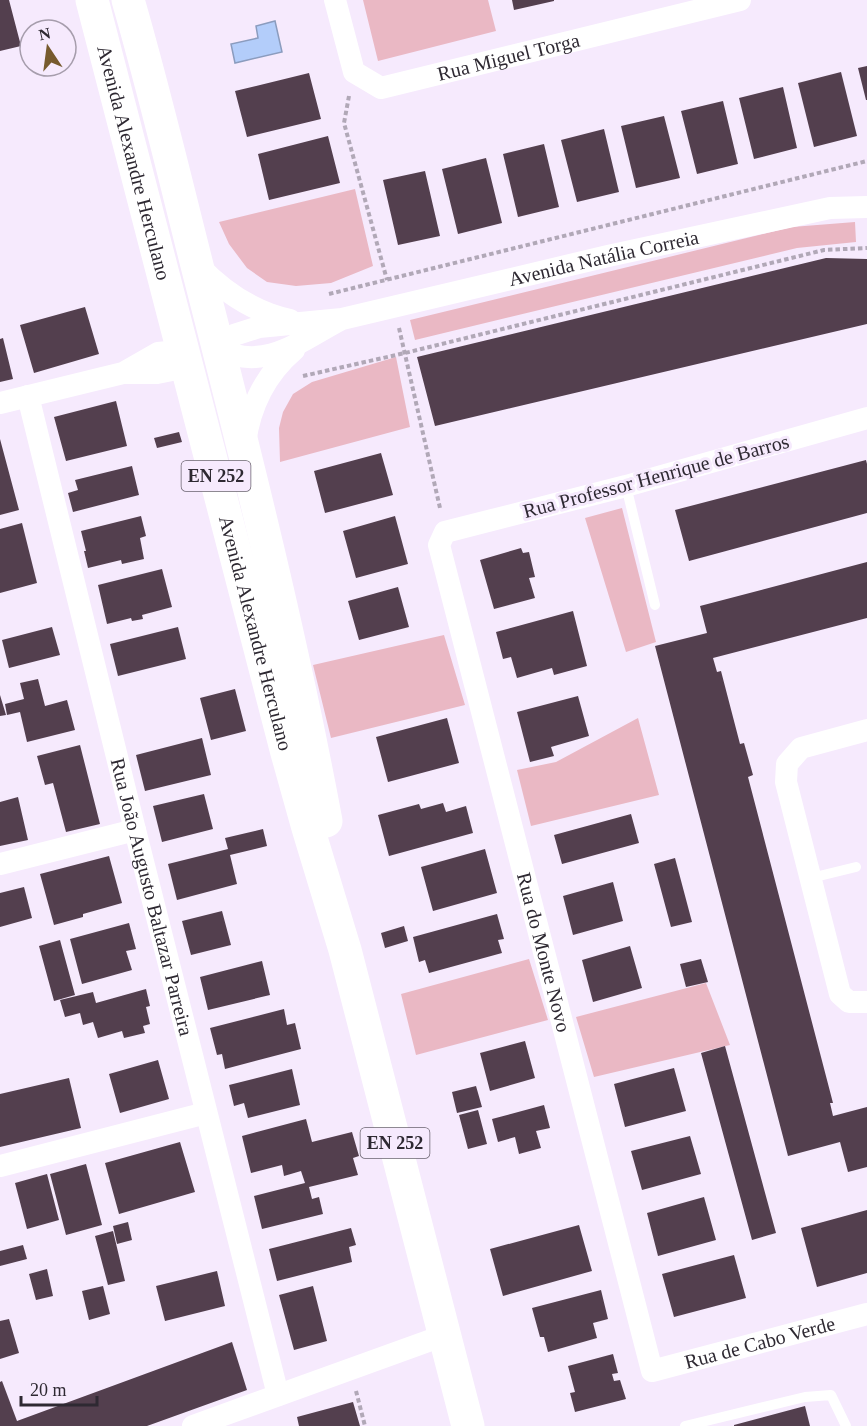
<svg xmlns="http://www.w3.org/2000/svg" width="867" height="1426" font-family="'Times New Roman',serif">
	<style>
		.green { fill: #eab8c4 }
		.water { fill: #b3cdfa; stroke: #8b9cbe; stroke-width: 1.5 }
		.building { fill: #533f4e }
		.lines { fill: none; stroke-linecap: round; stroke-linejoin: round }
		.path { stroke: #b1a8b7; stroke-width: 4; stroke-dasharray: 4.5 3; stroke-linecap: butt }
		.service { stroke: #fff; stroke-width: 10 }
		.minor { stroke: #fff; stroke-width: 22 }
		.primary { stroke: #fff; stroke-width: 33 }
		.labels { text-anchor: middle; stroke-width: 6; stroke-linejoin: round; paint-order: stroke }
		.shield { fill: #f6eafd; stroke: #6a636f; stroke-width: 1.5 }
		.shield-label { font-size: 18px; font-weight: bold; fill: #2e2932 }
		.street-label { font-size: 20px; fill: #2e2932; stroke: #f6eafd }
	</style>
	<rect width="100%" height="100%" fill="#f6eafd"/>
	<path class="green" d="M363,0H488L496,31L378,61Z
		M355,189L373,266L331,283L296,286L267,282L247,268L229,244L219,222Z
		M855,222L856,242L797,248L415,340L410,320L792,227Z
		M396,357L410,427L280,462L279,428L283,412L293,394L312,382Z
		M622,508L656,642L626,652L585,518Z
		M444,635L465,705L331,738L313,665Z
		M638,718L659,795L531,826L517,770L556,762Z
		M529,959L548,1020L416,1055L401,994Z
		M706,983L730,1045L594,1077L576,1017Z"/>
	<path class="water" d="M275,21L282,52L235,63L231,44L258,38L256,26Z"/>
	<path class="building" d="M0,0H9L21,46L0,51Z
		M512,0H554V1L514,10Z
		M867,66V100H866L858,68Z
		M841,72L857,136L814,147L798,83Z
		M309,73L321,119L247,137L235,91Z
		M783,87L797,148L754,159L739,98Z
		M723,101L738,164L697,174L681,111Z
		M664,116L680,178L636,188L621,126Z
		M604,129L619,192L577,202L561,140Z
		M328,136L340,183L269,200L258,154Z
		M544,144L559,207L518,217L503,154Z
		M486,158L502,223L458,234L442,169Z
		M425,171L440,236L398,245L383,180Z
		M826,258L867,259V324L435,426L417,357Z
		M85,307L99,354L34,373L20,325Z
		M3,338L13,379L0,382V339Z
		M116,401L127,446L66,461L54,417Z
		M179,432L182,442L157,448L154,438Z
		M0,439L19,510L0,515Z
		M381,453L393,495L325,513L314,471Z
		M866,460L867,464V513L689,561L675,510Z
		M132,466L139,495L73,512L68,493L78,490L75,480Z
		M141,516L146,536L140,538L144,559L122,564L121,560L88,568L84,551H86L81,531Z
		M395,516L408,564L356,578L343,531Z
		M22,523L37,583L0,593V529Z
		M521,548L523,553L529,552L535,577L529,578L535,598L494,609L480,560Z
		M867,562V618L713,658L717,672L721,671L740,744L744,743L753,775L748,777L833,1103H830L833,1116L867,1107V1167L848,1172L840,1142L788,1156L655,646L707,633L700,606Z
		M162,569L172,607L142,615L143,619L132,621L131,618L107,624L98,585Z
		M398,587L409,627L359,640L348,601Z
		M573,611L587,666L554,675L552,668L517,678L511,657L503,659L496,632Z
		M52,627L60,655L9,668L2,640Z
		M178,627L186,659L118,676L110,644Z
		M38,679L45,706L67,700L75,730L27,742L20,712L7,715L5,704L24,699L20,683Z
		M235,689L246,731L211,740L200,698Z
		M0,695L6,715L0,716Z
		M578,696L589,736L551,747L554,756L530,762L517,712Z
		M447,718L459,763L388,782L376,737Z
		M202,738L211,775L145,791L136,755Z
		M80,745L100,824L66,832L53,783L45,785L37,756Z
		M204,794L213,829L162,842L153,806Z
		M18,797L28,840L0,846V802Z
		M443,803L446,812L466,806L473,833L389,856L378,815L419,804L421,809Z
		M631,814L639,843L562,864L554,835Z
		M263,829L267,846L230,855L237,884L177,900L168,864L228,849L225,838Z
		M485,849L497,893L433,911L421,867Z
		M109,856L122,903L83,914V917L54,925L40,874Z
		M675,858L692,922L671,927L654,864Z
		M613,882L623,921L573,935L563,896Z
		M24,887L32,918L0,927V893Z
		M222,911L231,945L191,955L182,921Z
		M497,914L504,939L498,940L502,953L429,973L425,960L419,962L413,937Z
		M129,923L136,949L126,951L132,970L82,984L70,939Z
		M404,926L408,941L385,948L381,933Z
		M60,940L75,995L54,1001L39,946Z
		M630,946L642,988L593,1002L582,960Z
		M701,959L708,982L686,987L680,964Z
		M262,961L270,995L208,1010L200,977Z
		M146,989L150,1006L146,1007L150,1024L143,1026L145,1033L124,1038L122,1031L98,1038L93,1022L83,1025L80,1013L65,1017L60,1000L93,992L96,1003Z
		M284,1009L287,1025L295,1023L301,1049L225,1069L222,1054L217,1055L210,1028Z
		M525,1041L535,1078L490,1091L480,1053Z
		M725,1046L776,1233L752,1240L701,1053Z
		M158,1060L169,1099L120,1113L109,1074Z
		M674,1068L686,1111L625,1127L614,1084Z
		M292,1069L300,1105L248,1118L244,1103L234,1106L229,1085Z
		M69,1078L81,1128L0,1147V1094Z
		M476,1086L482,1107L457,1113L452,1092Z
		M544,1105L550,1128L536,1131L541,1148L519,1154L515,1137L498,1142L492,1119Z
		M478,1110L487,1144L468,1149L459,1115Z
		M306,1119L312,1142L352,1132L359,1156L353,1158L358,1175L309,1187L312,1199L319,1197L323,1214L262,1229L254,1196L305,1183L301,1171L284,1176L282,1165L251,1173L242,1136Z
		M690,1136L701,1174L642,1190L631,1151Z
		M180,1142L195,1192L119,1214L105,1163Z
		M86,1164L102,1225L66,1235L50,1174Z
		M47,1174L59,1220L27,1229L15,1183Z
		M704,1197L716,1240L658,1256L647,1213Z
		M867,1210V1273L817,1287L801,1228Z
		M128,1222L132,1240L117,1244L113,1226Z
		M579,1225L592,1271L503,1296L490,1249Z
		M351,1228L356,1245L349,1247L352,1262L277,1281L269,1249Z
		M113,1231L125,1281L108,1285L95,1236Z
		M23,1245L27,1259L0,1266V1251Z
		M734,1255L746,1298L674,1317L662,1274Z
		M47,1269L53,1296L36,1300L29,1274Z
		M217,1271L225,1306L165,1321L156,1286Z
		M103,1286L110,1314L89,1320L82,1291Z
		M313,1286L327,1341L294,1350L279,1295Z
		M601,1290L608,1319L593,1323L597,1338L548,1352L544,1337H540L532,1308Z
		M9,1319L19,1353L0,1359V1321Z
		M232,1342L247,1390L147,1426H0V1382L2,1381L17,1421Z
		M613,1354L618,1373L612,1374L614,1381L620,1380L626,1399L575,1412L570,1393L575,1392L568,1366Z
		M353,1402L360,1426H299L297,1417Z
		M805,1406L810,1426H734V1425Z"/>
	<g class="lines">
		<path class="path" d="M349,96L344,123L387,280
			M329,294L867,161
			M399,328L440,508
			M303,376L405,353L824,250L867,248
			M356,1391L365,1426"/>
		<path class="service" d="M626,486L655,605
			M811,878L856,867
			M685,1426L805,1397L831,1395L846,1426"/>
		<g class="minor">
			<path id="s1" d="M335,0L354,72L381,88L740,0"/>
			<path d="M199,266C224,292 253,312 290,320"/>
			<path id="s2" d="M342,319C303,339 265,373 219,349L234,335L259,327L342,319L608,256L830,208L867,207"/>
			<path id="s3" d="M28,396L135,830L278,1395"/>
			<path d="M0,403L123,373H157L172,370L181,364L185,357L168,352L158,353L123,373"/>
			<path id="s4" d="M867,418L626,486L445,532L439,545L652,1371L867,1314"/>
			<path d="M245,443C250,406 266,374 294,350"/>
			<path d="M867,730L801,748L787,764L786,782L840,994L849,1002H867"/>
			<path d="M0,864L135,830"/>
			<path d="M0,1166L206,1113"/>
			<path d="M193,1426L445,1335"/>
		</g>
		<g class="primary">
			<path id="s5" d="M92,0L287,753L308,828L345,950L468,1426"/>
			<path d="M128,0C155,93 177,187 201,281C247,460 292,639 326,821"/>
		</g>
	</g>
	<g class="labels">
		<g class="shield">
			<rect x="181.5" y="461" width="69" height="30" rx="4.5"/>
			<rect x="360.5" y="1128" width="69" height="30" rx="4.5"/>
		</g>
		<g class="shield-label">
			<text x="216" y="482">EN 252</text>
			<text x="395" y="1149">EN 252</text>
		</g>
		<g class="street-label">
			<text dy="7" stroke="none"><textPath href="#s1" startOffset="237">Rua Miguel Torga</textPath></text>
			<text dy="7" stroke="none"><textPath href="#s5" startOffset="168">Avenida Alexandre Herculano</textPath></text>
			<text dy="7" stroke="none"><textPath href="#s2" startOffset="532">Avenida Natália Correia</textPath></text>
			<text transform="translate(656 476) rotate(-15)" y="7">Rua Professor Henrique de Barros</text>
			<text dy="7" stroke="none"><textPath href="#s5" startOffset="654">Avenida Alexandre Herculano</textPath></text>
			<text dy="7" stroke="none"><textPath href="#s3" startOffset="516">Rua João Augusto Baltazar Parreira</textPath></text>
			<text dy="7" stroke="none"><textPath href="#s4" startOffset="872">Rua do Monte Novo</textPath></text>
			<text dy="7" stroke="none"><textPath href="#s4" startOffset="1416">Rua de Cabo Verde</textPath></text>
		</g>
	</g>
	<g transform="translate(48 48) rotate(347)"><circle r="28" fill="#f6eafd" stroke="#a69dac" stroke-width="1.5"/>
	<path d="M0-4.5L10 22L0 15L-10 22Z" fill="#775a2e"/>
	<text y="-9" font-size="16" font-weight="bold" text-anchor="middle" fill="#2e2932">N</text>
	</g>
	<path d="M21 1396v9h76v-9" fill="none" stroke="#2e2932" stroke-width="3"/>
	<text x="30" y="1396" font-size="18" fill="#2e2932" stroke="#f6eafd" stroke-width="4.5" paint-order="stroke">20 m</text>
</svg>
